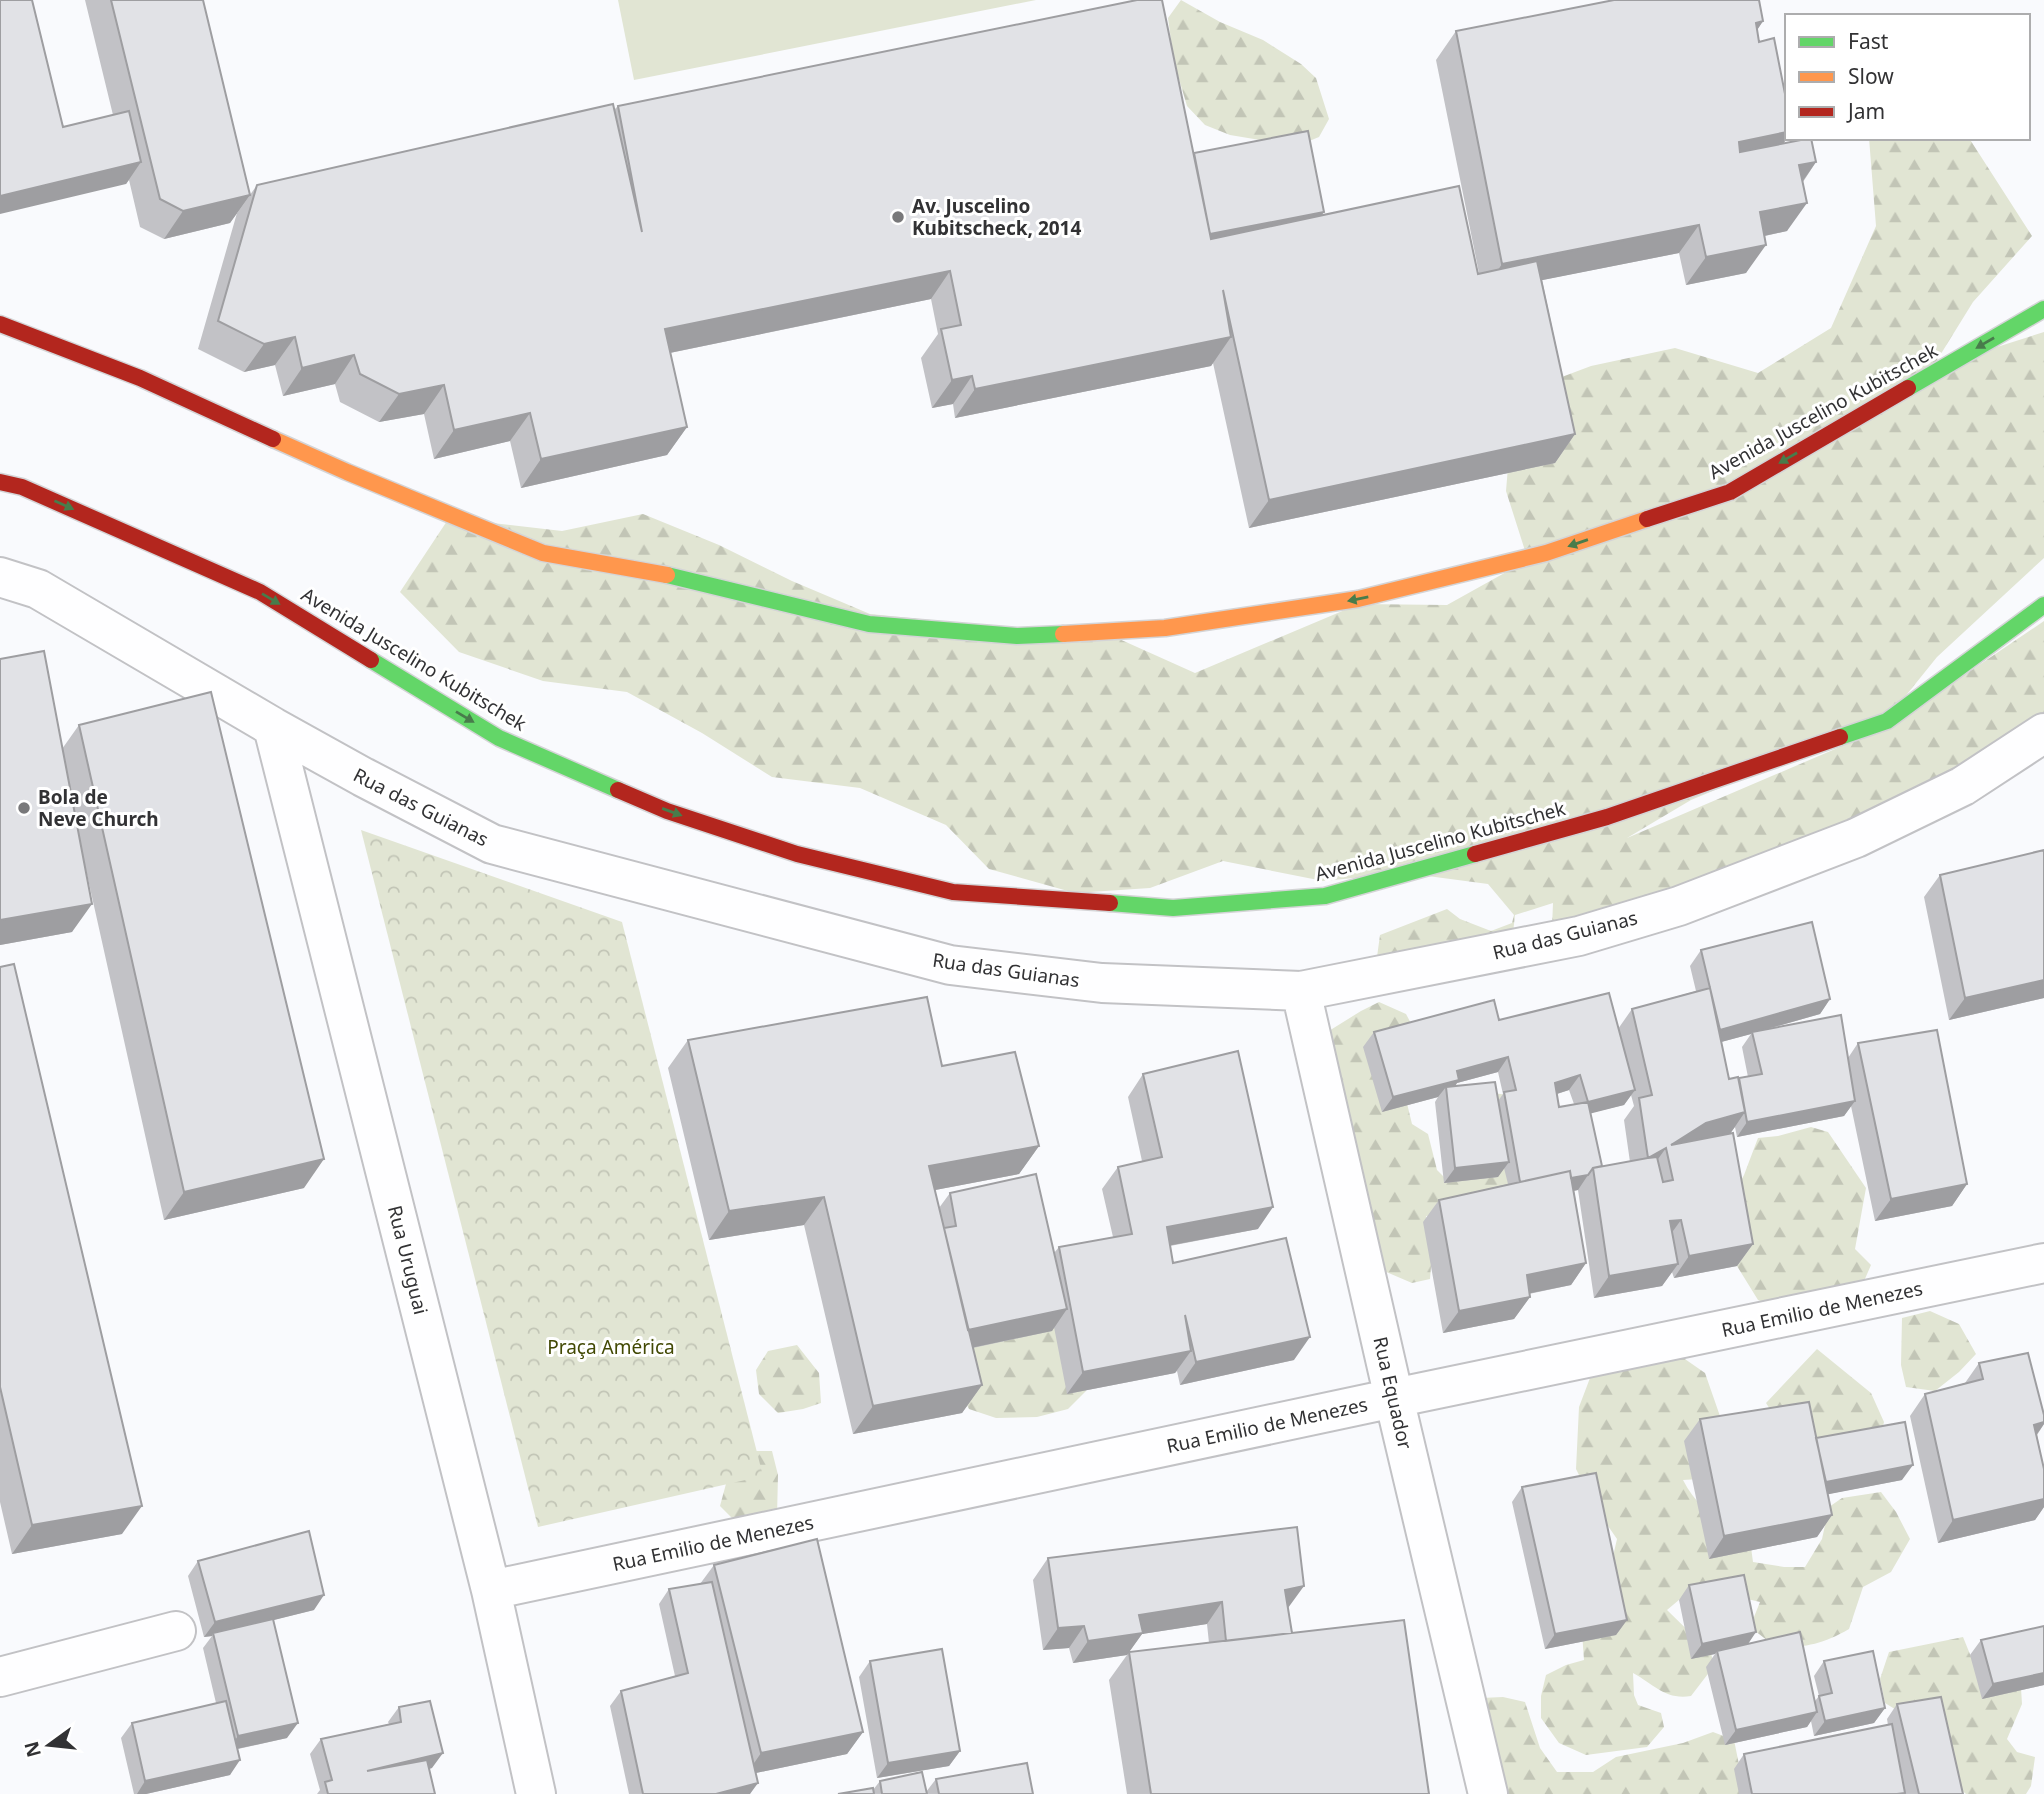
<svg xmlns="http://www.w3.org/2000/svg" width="2044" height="1794" font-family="'Noto Sans',sans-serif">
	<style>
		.forest { fill: url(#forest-firs) }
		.park { fill: url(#park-crowns) }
		.pitch { fill: #e1e5d3 }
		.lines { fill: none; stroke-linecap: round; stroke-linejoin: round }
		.street-casing { stroke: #c2c2c5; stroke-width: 42 }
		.fast-casing { stroke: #d4d4d6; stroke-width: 19 }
		.slow-casing { stroke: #d4d4d6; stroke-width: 19 }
		.jam-casing { stroke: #d4d4d6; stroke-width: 19 }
		.street { stroke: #fefeff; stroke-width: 38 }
		.fast { stroke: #63d668; stroke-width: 16 }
		.slow { stroke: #ff974d; stroke-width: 16 }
		.jam { stroke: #b3261e; stroke-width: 16 }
		.wall { fill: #c2c2c6; fill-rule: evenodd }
		.shaded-wall { fill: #9e9ea1 }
		.building { fill: #e1e2e6; stroke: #9e9ea1; stroke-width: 2; fill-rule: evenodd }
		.oneway { fill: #487c4b }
		.poi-dot { fill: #78787a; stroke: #fff; stroke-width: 2.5 }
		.labels { text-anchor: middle; stroke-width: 6; stroke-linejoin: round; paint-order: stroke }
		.poi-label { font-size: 19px; font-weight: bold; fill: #323234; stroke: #fff; text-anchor: start }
		.street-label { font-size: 19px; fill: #323234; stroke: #fff }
		.park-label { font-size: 19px; fill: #424904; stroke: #fff }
	</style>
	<defs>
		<pattern id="forest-firs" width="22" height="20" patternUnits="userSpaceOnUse" patternTransform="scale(1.75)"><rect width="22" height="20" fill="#e1e5d3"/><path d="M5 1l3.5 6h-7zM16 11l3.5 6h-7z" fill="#c2c5b6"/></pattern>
		<pattern id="park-crowns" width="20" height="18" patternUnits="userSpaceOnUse" patternTransform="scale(1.75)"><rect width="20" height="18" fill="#e1e5d3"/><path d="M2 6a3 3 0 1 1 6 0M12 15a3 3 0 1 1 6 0" fill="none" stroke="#c2c5b6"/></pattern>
	</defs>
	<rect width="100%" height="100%" fill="#f9fafd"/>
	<path class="forest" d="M1181,0L1220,22L1263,40L1301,64L1316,78L1329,119L1319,137L1297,146L1230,135L1205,125L1187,106L1174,62L1168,18Z
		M1869,138H1969L2032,236L1973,302L1926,378L1997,347L2044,332V558L1937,657L1887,719L1691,800L1627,838L1889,726L2044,621V723L1988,763L1773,860L1552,927L1553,903L1515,915L1512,942L1377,957L1380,935L1447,909L1460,919L1491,931L1512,923L1514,915L1488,884L1405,873L1323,881L1223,861L1150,888L1075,893L989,869L946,825L860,788L772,777L702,733L627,692L543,681L459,652L400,592L449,518L562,531L643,514L719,545L792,581L870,614L1117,638L1195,673L1359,604L1447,605L1528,560L1506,491L1514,395L1591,366L1675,348L1758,373L1831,328L1876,226Z
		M1379,1002L1406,1014L1415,1031L1401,1079L1412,1124L1428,1134L1437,1170L1445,1178L1486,1092L1508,1095L1513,1191L1456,1214L1426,1216L1433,1243L1430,1279L1412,1283L1377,1268L1324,1034L1361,1011Z
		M1811,1127L1828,1132L1866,1188L1855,1249L1871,1265L1861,1288L1779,1308L1758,1300L1737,1266L1733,1232L1734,1194L1744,1175L1758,1138L1778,1136Z
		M1046,1306L1090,1370L1086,1391L1068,1409L1037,1417L996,1418L969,1409L953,1378L973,1327Z
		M1930,1311L1959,1324L1976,1354L1959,1372L1935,1391L1906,1387L1901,1365L1902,1318Z
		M797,1345L819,1373L821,1403L803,1409L778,1413L759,1394L756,1370L768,1351Z
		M1817,1349L1871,1393L1884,1422L1877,1449L1821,1467L1783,1429L1766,1403Z
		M1682,1357L1705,1373L1721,1419L1699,1479L1683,1480C1699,1511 1721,1522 1750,1540L1753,1562L1784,1567H1805L1822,1539L1829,1507L1842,1498L1881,1492L1896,1512L1910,1539L1891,1572L1863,1587L1849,1629C1823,1644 1807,1647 1777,1648L1750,1627L1760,1602L1739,1597L1686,1594L1667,1610L1711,1653L1714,1666L1691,1696C1665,1700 1655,1685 1633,1673L1634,1695L1638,1705L1661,1713L1664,1727L1647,1747L1586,1755L1559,1743L1541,1718V1696L1546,1675L1566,1665L1584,1660L1582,1632L1608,1578L1617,1539L1595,1507L1576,1469L1579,1407L1590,1378L1591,1364Z
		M749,1451H772L778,1475L777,1516L735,1521L720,1506L730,1469Z
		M1963,1637L1976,1669L2021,1688L2022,1704L2007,1739L2017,1752L2035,1757L2031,1786L2026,1794H1966L1955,1784L1898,1711L1885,1703L1880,1679L1889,1652Z
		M1503,1697L1525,1702L1540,1748L1557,1772H1593L1616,1757L1683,1743L1713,1732L1734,1740L1745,1794H1494L1481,1698Z"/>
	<path class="park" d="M361,830L622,922L763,1476L538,1527Z"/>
	<path class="pitch" d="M618,0H1036L634,80Z"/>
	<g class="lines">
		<g class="street-casing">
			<path id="street" d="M0,577L38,589L273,727L363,777L492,844L950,965L1102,983L1301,991L1579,936L1679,906L1856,838L1963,786L2044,733
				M273,727L491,1590L536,1794
				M1301,991L1394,1398L1488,1794
				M491,1590L1394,1398L2044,1263
				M0,1677L176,1631"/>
		</g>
		<g class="fast-casing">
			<path id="fast" d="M1908,388L2044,309
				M667,575L869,624L1017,636L1063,634
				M371,660L499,738L618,790
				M1840,737L1887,721L2044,605
				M1110,903L1173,908L1325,896L1475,854"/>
		</g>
		<g class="slow-casing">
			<path id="slow" d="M273,439L347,472L543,553L667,575
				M1063,634L1165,628L1358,599L1546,553L1647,519"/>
		</g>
		<g class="jam-casing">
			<path id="jam" d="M0,324L140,378L273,439
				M0,482L22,487L260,592L371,660
				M1647,519L1730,492L1908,388
				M618,790L667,811L797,854L953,892L1110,903
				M1475,854L1607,817L1840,737"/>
		</g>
		<use href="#street" class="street"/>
		<use href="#fast" class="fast"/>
		<use href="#slow" class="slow"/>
		<use href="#jam" class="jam"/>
	</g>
	<path class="wall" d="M85,0H203L250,195L230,223L164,239L140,227L129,180L126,184L113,115Z
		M1763,21L1757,30L1759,42L1787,138L1784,143L1816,162L1803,182L1787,231L1765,236L1746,273L1686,285L1679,253L1542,280L1575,434L1555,463L1249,528L1213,363L1211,366L955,418L953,404L932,408L921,358L938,334L931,299L670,353L687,427L667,455L521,488L510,441L434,459L424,414L379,422L340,402L335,384L283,396L275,365L244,372L198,349L237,213L257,185L614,110L618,106L1194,153L1322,215L1478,274L1479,273L1436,60L1456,31Z
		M0,659L62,749L79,725L304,1188L164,1220L86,870L72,932L0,945Z
		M1940,875L2044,998L1949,1020L1924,897Z
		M1701,950L1830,999L1820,1014L1768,1029L1848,1058L1858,1043L1967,1184L1952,1206L1875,1221L1851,1106L1844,1116L1737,1137L1735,1127L1730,1133L1753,1244L1737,1266L1674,1278L1672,1272L1662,1286L1594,1298L1578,1190L1574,1191L1586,1263L1571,1285L1529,1294L1530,1297L1514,1319L1443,1333L1423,1222L1439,1200L1508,1184L1504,1168L1498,1177L1444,1183L1435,1102L1438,1097L1382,1112L1363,1047L1374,1032L1499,1020L1618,1029L1632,1009L1696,991L1690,966ZM1751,1034L1742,1047L1748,1077L1739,1078L1738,1080L1729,1079L1721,1042ZM1498,1072L1503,1094L1498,1101L1455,1086L1457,1083ZM1569,1090L1574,1104L1559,1107L1557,1094ZM1631,1095L1634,1106L1624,1120L1630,1162L1602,1166L1590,1113L1624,1105Z
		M0,967L122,1534L12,1554L0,1502Z
		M688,1040L942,1066L1039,1146L1019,1174L935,1190L939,1208L950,1193L1054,1253L1059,1247L1113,1237L1102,1189L1118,1167L1142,1161L1128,1097L1143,1074L1258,1229L1170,1246L1173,1263L1294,1360L1180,1385L1177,1371L1175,1373L1067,1394L1054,1327L1052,1331L973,1348L982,1385L962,1413L853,1434L804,1225L709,1240L668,1068Z
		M1979,1363L2044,1415V1424L2037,1435L2044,1469V1507L2035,1520L1938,1543L1910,1416L1925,1394L1965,1383Z
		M1700,1419L1902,1480L1828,1494L1832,1515L1817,1537L1709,1559L1684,1441Z
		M1522,1487L1627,1620L1616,1635L1545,1649L1512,1502Z
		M1048,1558L1288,1608L1292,1633L1429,1794H1127L1109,1680L1127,1655L1073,1663L1069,1648L1043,1650L1033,1580ZM1207,1624L1209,1643L1129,1652L1142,1634Z
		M198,1561L314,1610L273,1620L287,1738L238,1749L230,1775L146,1794H134L121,1738L132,1723L216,1703L203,1648L212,1636L204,1637L188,1576Z
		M714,1565L863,1732L847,1754L756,1773L750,1794H629L610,1706L621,1691L675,1676L659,1604L669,1589L700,1584Z
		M1689,1585L1748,1644L1815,1701L1819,1696L1814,1676L1824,1661L1885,1708L1874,1723L1814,1736L1811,1721L1807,1727L1725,1745L1706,1667L1715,1654L1691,1659L1679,1600Z
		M2044,1626V1685L1982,1699L1970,1655L1981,1640Z
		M870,1661L960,1751L949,1766L877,1778L859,1677Z
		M1897,1704L1963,1794H1739L1734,1769L1744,1754L1888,1725L1887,1719Z
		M399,1707L432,1768L429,1769L435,1794H317L320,1790L310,1754L321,1739L389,1724L388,1722Z
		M936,1779L1033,1794H838L873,1790L880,1781L926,1792Z"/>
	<path class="shaded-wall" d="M1763,21L1744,50L1756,23Z
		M1787,132V138L1772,160L1719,170L1739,142Z
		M141,162L126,184L0,214V196Z
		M1816,162L1796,191L1799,165Z
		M250,195L230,223L164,239L183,211Z
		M1807,203L1787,231L1740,241L1760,212Z
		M1324,212L1313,227L1193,251L1203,235Z
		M1699,225L1679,253L1483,292L1502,264Z
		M1766,245L1746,273L1686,285L1706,257Z
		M950,271L931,299L645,358L665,329Z
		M295,337L275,365L244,372L264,344Z
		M1231,337L1211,366L955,418L975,389Z
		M354,355L335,384L283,396L302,368Z
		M972,376L953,404L932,408L952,380Z
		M444,385L424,414L379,422L399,394Z
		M530,413L510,441L434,459L454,430Z
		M687,427L667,455L521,488L541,459Z
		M1575,434L1555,463L1249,528L1269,500Z
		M92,904L72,932L0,945V920Z
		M2044,980V998L1949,1020L1965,998Z
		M1830,999L1820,1014L1753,1033L1752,1032L1751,1034L1710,1045L1720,1030Z
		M1508,1057L1498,1072L1457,1083L1449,1095L1446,1087L1438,1097L1382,1112L1393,1097L1457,1071Z
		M1580,1075L1569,1090L1544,1098L1555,1083Z
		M1635,1090L1624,1105L1577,1117L1588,1102Z
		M1855,1101L1844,1116L1737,1137L1747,1122Z
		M1745,1112L1730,1134L1671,1145L1706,1123Z
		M1039,1146L1019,1174L909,1195L929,1166Z
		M1666,1148L1650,1170L1648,1158Z
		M324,1159L304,1188L164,1220L184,1192Z
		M1509,1162L1498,1177L1444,1183L1455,1168Z
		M1588,1175L1578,1190L1511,1202L1521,1187Z
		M1967,1184L1952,1206L1875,1221L1891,1199Z
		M824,1197L804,1225L709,1240L729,1211Z
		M1273,1207L1258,1229L1151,1249L1167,1227Z
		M1681,1220L1665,1242L1670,1221Z
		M1753,1244L1737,1266L1674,1278L1689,1256Z
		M1586,1263L1571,1285L1512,1297L1527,1275Z
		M1678,1264L1662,1286L1594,1298L1609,1276Z
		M1530,1297L1514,1319L1443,1333L1459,1311Z
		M1067,1309L1052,1331L947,1353L963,1331Z
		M1310,1337L1294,1360L1180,1385L1196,1362Z
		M1191,1351L1175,1373L1067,1394L1083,1372Z
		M982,1385L962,1413L853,1434L873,1406Z
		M2044,1422V1424L2030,1444L2034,1425Z
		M1913,1465L1902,1480L1809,1498L1820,1483Z
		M2044,1499V1507L2035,1520L1938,1543L1953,1520Z
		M142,1506L122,1534L12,1554L32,1525Z
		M1832,1515L1817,1537L1709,1559L1724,1536Z
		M1304,1586L1288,1608L1285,1590Z
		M324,1595L314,1610L214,1635L213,1633L212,1636L204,1637L215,1622Z
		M1222,1602L1207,1624L1142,1634L1127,1655L1073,1663L1088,1641L1139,1615Z
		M1627,1620L1616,1635L1545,1649L1555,1634Z
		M1084,1626L1069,1648L1043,1650L1058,1628Z
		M1756,1632L1746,1647L1717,1651L1715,1654L1691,1659L1702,1644Z
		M2044,1673V1685L1982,1699L1993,1684Z
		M1885,1708L1874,1723L1814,1736L1825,1721Z
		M1817,1712L1807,1727L1725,1745L1736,1730Z
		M298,1723L287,1738L227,1751L238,1736Z
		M863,1732L847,1754L746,1775L761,1753Z
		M960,1751L949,1766L877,1778L888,1763Z
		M443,1753L432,1768L356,1787L367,1771Z
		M240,1760L230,1775L146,1794H137L145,1781Z
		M758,1783L750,1794H715L716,1793Z"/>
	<path class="building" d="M0,0H32L63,127L129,111L141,162L0,196Z
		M111,0H203L250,195L183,211L160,199Z
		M1137,0H1162L1211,239L1459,186L1478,274L1537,261L1575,434L1269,500L1223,290L1231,337L975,389L972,376L952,380L941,329L961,325L950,271L665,329L687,427L541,459L530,413L454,430L444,385L399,394L360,374L354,355L302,368L295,337L264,344L218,321L257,185L613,104L642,232L618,106Z
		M1614,0H1759L1763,21L1756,23L1759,42L1774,38L1787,104V132L1739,142L1740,152L1811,138L1816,162L1799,165L1807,203L1760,212L1766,245L1706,257L1699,225L1502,264L1456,31Z
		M1308,131L1324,212L1210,234L1194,153Z
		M44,651L92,904L0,920V659Z
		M211,692L324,1159L184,1192L79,725Z
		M2044,850V980L1965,998L1940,875Z
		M1812,922L1830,999L1720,1030L1701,950Z
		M14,964L142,1506L32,1525L0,1387V967Z
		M1710,988L1729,1079L1738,1077L1745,1112L1706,1123L1671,1145L1733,1133L1753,1244L1689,1256L1681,1220L1670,1221L1678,1264L1609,1276L1593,1168L1648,1158L1639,1098L1652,1095L1632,1009ZM1666,1148L1673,1180L1663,1182L1657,1157L1648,1158Z
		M1609,993L1635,1090L1588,1102L1602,1166L1593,1168L1588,1175L1571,1178L1570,1171L1520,1182L1504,1092L1516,1090L1508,1057L1457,1071L1459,1080L1393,1097L1374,1032L1494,1000L1499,1020ZM1580,1075L1588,1102L1559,1107L1555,1083Z
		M927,997L942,1066L1015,1052L1039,1146L929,1166L982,1385L873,1406L824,1197L729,1211L688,1040Z
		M1841,1015L1855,1101L1747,1122L1739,1078L1762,1074L1752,1032Z
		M1937,1030L1967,1184L1891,1199L1858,1043Z
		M1238,1051L1273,1207L1167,1227L1173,1263L1286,1238L1310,1337L1196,1362L1185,1315L1191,1351L1083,1372L1059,1247L1132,1234L1118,1167L1162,1157L1143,1074Z
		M1495,1082L1509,1162L1455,1168L1446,1087Z
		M1570,1171L1586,1263L1527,1275L1530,1297L1459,1311L1439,1200Z
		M1036,1174L1067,1309L968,1330L944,1228L956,1226L950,1193Z
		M2028,1353L2044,1415V1422L2034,1425L2044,1469V1499L1953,1520L1925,1394L1983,1379L1979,1363Z
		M1809,1402L1832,1515L1724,1536L1700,1419Z
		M1905,1422L1913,1465L1826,1482L1816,1438Z
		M1596,1473L1627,1620L1555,1634L1522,1487Z
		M1297,1527L1304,1586L1285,1590L1292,1633L1226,1641L1222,1602L1139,1615L1143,1633L1088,1641L1084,1626L1058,1628L1048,1558Z
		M309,1531L324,1595L215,1622L198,1561Z
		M817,1539L863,1732L761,1753L714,1565Z
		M1744,1575L1756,1632L1702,1644L1689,1585Z
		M712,1582L758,1783L716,1794H643L621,1691L688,1673L669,1589Z
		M273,1619L298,1723L238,1736L213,1633Z
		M1404,1620L1429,1794H1151L1129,1652Z
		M2044,1626V1673L1993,1684L1981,1640Z
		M1800,1632L1817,1712L1736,1730L1717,1651Z
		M942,1649L960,1751L888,1763L870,1661Z
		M1873,1651L1885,1708L1825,1721L1819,1696L1832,1693L1824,1661Z
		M1941,1697L1963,1794H1919L1897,1704Z
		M226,1701L240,1760L145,1781L132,1723Z
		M430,1701L443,1753L367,1771L427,1760L435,1794H328L325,1782L332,1780L321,1739L401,1722L399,1707Z
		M1892,1724L1905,1793L1897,1794H1752L1744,1754Z
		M1027,1763L1033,1794H939L936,1779Z
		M922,1772L927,1794H882L880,1781Z
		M873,1788L874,1794H838Z"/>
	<defs><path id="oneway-solid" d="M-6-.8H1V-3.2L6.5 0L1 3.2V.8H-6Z" transform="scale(1.75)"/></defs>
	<g class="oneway">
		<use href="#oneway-solid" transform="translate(1985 343) rotate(150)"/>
		<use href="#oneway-solid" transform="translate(1788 458) rotate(150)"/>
		<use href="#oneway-solid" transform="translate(64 505) rotate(24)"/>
		<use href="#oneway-solid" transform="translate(1578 543) rotate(161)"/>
		<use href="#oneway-solid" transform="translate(271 599) rotate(31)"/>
		<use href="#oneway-solid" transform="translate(1358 599) rotate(169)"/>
		<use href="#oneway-solid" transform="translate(465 717) rotate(31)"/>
		<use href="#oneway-solid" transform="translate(672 812) rotate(20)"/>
	</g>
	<g class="poi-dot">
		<circle cx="898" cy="217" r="7"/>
		<circle cx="24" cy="808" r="7"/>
	</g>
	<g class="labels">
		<g class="poi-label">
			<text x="912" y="213">Av. Juscelino<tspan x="912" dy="22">Kubitscheck, 2014</tspan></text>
			<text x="38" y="804">Bola de<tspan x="38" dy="22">Neve Church</tspan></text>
		</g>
		<g class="street-label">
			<text transform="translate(1823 411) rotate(-29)" y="7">Avenida Juscelino Kubitschek</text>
			<text transform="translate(414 659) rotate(31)" y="7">Avenida Juscelino Kubitschek</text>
			<text transform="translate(421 807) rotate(27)" y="7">Rua das Guianas</text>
			<text transform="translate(1440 841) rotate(-15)" y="7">Avenida Juscelino Kubitschek</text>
			<text transform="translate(1565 935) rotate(-14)" y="7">Rua das Guianas</text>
			<text transform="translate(1006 970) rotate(8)" y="7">Rua das Guianas</text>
			<text transform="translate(408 1260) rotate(76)" y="7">Rua Uruguai</text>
			<text transform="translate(1822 1309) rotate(-12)" y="7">Rua Emilio de Menezes</text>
			<text transform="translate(1393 1393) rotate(77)" y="7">Rua Equador</text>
			<text transform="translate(1267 1425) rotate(-12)" y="7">Rua Emilio de Menezes</text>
			<text transform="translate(713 1543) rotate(-12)" y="7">Rua Emilio de Menezes</text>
		</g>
		<g class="park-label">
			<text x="611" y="1354">Praça América</text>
		</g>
	</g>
	<rect x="1785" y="14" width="245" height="126" fill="#ffffff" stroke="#adadae" stroke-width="2"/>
	<rect x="1799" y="37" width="35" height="10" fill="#63d668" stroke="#adadae" stroke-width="2"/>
	<text x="1848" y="49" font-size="21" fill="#323234">Fast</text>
	<rect x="1799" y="72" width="35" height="10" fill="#ff974d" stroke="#adadae" stroke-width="2"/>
	<text x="1848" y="84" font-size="21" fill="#323234">Slow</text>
	<rect x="1799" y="107" width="35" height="10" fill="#b3261e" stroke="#adadae" stroke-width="2"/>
	<text x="1848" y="119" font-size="21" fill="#323234">Jam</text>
	<g transform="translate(49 1745) rotate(255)" stroke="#ffffff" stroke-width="5" paint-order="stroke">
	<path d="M0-5L12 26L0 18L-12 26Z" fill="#323234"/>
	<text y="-10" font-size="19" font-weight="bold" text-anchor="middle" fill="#323234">N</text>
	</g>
</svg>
